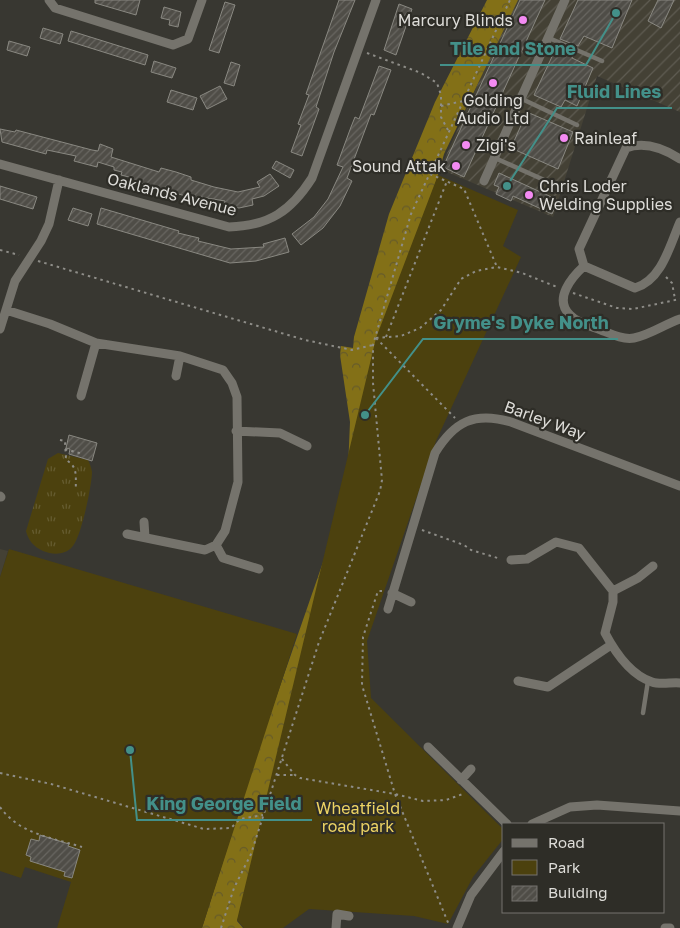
<svg xmlns="http://www.w3.org/2000/svg" width="680" height="928" font-family="'Golos Text',sans-serif">
	<style>
		.built { fill: #444135 }
		.industrial { fill: url(#industrial-furrows) }
		.grass { fill: url(#grass-tufts) }
		.forest { fill: url(#forest-crowns) }
		.park { fill: #4c410e }
		.building { fill: url(#building-hatch); stroke: #898881 }
		.lines { fill: none; stroke-linecap: round; stroke-linejoin: round }
		.path { stroke: #8e8d88; stroke-width: 2; stroke-dasharray: 2.5 4; stroke-linecap: butt }
		.service { stroke: #75736c; stroke-width: 4.5 }
		.minor { stroke: #75736c; stroke-width: 9 }
		.poi-dot { fill: #f38af2; stroke: #2e2d27; stroke-width: 2 }
		.labels { text-anchor: middle; stroke-width: 4.5; stroke-linejoin: round; paint-order: stroke }
		.poi-label { font-size: 16px; fill: #deddd9; stroke: #2e2d27; text-anchor: start }
		.street-label { font-size: 16px; fill: #deddd9; stroke: #2e2d27 }
		.park-label { font-size: 16px; fill: #edd363; stroke: #2e2d27 }
		.leader { fill: none; stroke: #439089; stroke-width: 2 }
		.callout-dot { fill: #439089; stroke: #2e2d27; stroke-width: 2 }
		.callout-label { font-size: 18px; text-anchor: middle; font-weight: bold; fill: #439089; stroke: #2e2d27; stroke-width: 4.5; stroke-linejoin: round; paint-order: stroke }
	</style>
	<defs>
		<pattern id="industrial-furrows" width="10" height="10" patternUnits="userSpaceOnUse" patternTransform="scale(1.25)"><rect width="10" height="10" fill="#444135"/><path d="M-1 1l2-2M0 10L10 0M9 11l2-2" fill="none" stroke="#5f5c52"/></pattern>
		<pattern id="grass-tufts" width="24" height="20" patternUnits="userSpaceOnUse" patternTransform="scale(1.25)"><rect width="24" height="20" fill="#4c410e"/><path d="M3 7l-1-3M5 7V3M7 7l1-3M15 17l-1-3M17 17v-4M19 17l1-3" fill="none" stroke="#655c30"/></pattern>
		<pattern id="forest-crowns" width="20" height="18" patternUnits="userSpaceOnUse" patternTransform="scale(1.25)"><rect width="20" height="18" fill="#837017"/><path d="M2 6a3 3 0 1 1 6 0M12 15a3 3 0 1 1 6 0" fill="none" stroke="#665b2a"/></pattern>
		<pattern id="building-hatch" width="6" height="6" patternUnits="userSpaceOnUse" patternTransform="scale(1.25)"><rect width="6" height="6" fill="#4f4d47"/><path d="M-1 1l2-2M0 6l6-6M5 7l2-2" fill="none" stroke="#686661"/></pattern>
	</defs>
	<rect width="100%" height="100%" fill="#383731"/>
	<path class="built" d="M0,549L8,551L0,577Z"/>
	<path class="industrial" d="M515,0H680V112L597,76L553,217L440,169Z"/>
	<path class="grass" d="M58,453L88,460C90,464 91,467 92,472C92,484 81,539 72,547C65,555 53,555 43,551C34,547 28,540 26,531L48,459Z"/>
	<path class="forest" d="M487,0H518L444,154L438,175L379,387L294,766L237,921L243,928H202L261,741L347,493L350,422L340,355L341,346L353,348L354,337L389,214L435,102Z"/>
	<path class="park" d="M438,175L518,210L503,246L521,257L436,441L367,641L371,698L502,828L504,838L473,877L448,924L414,916L309,909L283,928H244L237,920L376,338Z
		M9,549L297,634L202,928H57L71,882L25,867L21,878L0,871V577Z"/>
	<path class="building" d="M95,0H140L136,15L95,3Z
		M339,0H355L334,52L316,107L319,109L302,156L291,152L301,125L298,124L309,95L306,94Z
		M520,0H545L464,177L443,167Z
		M578,0H632L612,48L584,36L578,46L560,39Z
		M658,0H674L661,28L648,21Z
		M225,2L235,5L219,53L209,50Z
		M399,4L412,9L396,55L384,50Z
		M164,7L181,12L178,27L169,25L170,20L161,18Z
		M43,28L63,34L60,44L40,38Z
		M71,31L148,55L145,65L68,41Z
		M9,41L30,47L27,56L7,50Z
		M557,46L574,53L572,58L593,68L577,106L565,100L561,107L534,95Z
		M154,61L176,68L172,78L151,72Z
		M231,62L240,65L234,86L224,83Z
		M379,66L391,70L374,115L371,114L347,178L352,181L340,206L323,228L301,245L292,234L314,217L328,199L343,167L337,165L351,127L355,117L359,119Z
		M220,86L227,99L207,109L200,96Z
		M171,90L197,98L193,110L167,102Z
		M527,112L573,132L558,169L511,148Z
		M0,129L15,132L16,130L92,150L98,151L100,144L113,149L111,157L159,172L161,168L176,172L191,177V180L214,187L238,192L260,187L257,182L270,174L279,186L264,196L252,199L253,205L239,208L224,205L225,201L201,197L200,200L132,181L133,178L121,175L122,172L114,170V167L98,162L97,167L74,161L76,156L47,150L46,154L2,142Z
		M276,161L294,170L290,178L272,168Z
		M499,173L558,200L552,214L513,196L511,201L496,194L499,187L494,185Z
		M0,186L37,197L33,209L0,199Z
		M73,208L92,214L88,226L68,220Z
		M101,208L179,231L178,233L199,238L198,241L231,249L264,247L263,244L285,238L289,252L256,261L230,263L97,224Z
		M69,435L97,443L92,461L69,454L70,449L66,448Z
		M40,835L69,844L68,846L80,850L72,878L64,876L65,872L30,861L31,857L26,855L31,839L39,841Z"/>
	<g class="lines">
		<path class="path" d="M367,53L421,73L437,83L441,95V117L449,132
			M441,106L463,101
			M430,174L464,189L497,267
			M0,250L19,255
			M38,261L305,340L352,350L373,345
			M666,277L672,283L675,299
			M573,293L617,308L633,309L680,299
			M386,337L447,181
			M376,338L401,336L420,328L441,310L461,279L476,271L497,267L522,273L557,287
			M376,338L455,418
			M60,440L65,441L66,460C79,467 75,478 76,490
			M65,449L79,453V452
			M422,530L464,545L471,550L501,559
			M382,591H378L363,637L362,685L395,794L449,925
			M282,759L295,775L300,778L395,794L423,801L446,800L463,794
			M0,773L51,784L204,829L231,828L240,819L263,815
			M277,775H295
			M0,807C19,834 53,838 82,847
			M221,928L234,888L251,854L319,642L380,491L382,480L373,383V345L411,214L510,0"/>
		<path class="service" d="M549,38L602,61
			M522,99L577,125
			M495,158L562,188
			M643,713L648,681"/>
		<path class="minor" d="M49,0L55,8L173,45L188,39L202,0
			M680,159C663,148 645,141 626,148L579,249L584,266C572,277 553,299 570,315C577,323 591,326 601,330C611,334 623,340 634,338C650,335 665,324 680,319
			M0,164L229,227C269,226 291,211 312,178L376,0
			M484,181L565,0
			M584,266L635,288C662,280 670,245 680,222
			M6,310L50,324L96,343L180,356L223,370L232,383L237,397L238,482L225,531L216,545L205,550L127,534
			M0,329L15,281L41,241L49,224L59,180
			M176,376L180,356
			M81,396L96,343
			M236,431L280,433L307,446
			M0,496L1,497
			M144,522L145,537
			M216,545L223,558L259,569
			M511,560L527,559L556,542L579,548L613,591V602L605,633C615,652 631,675 652,682C660,685 672,682 680,683
			M613,591L638,578L653,566
			M392,593L411,602
			M388,609L435,453C454,422 474,411 511,422L680,486
			M518,681L548,687L611,645
			M428,747L507,824
			M461,780L471,769
			M532,824L570,807L597,805L680,811
			M336,928L337,914L349,916
			M457,928L471,895L504,851
			M665,928H670"/>
	</g>
	<g class="poi-dot">
		<circle cx="523" cy="20" r="5"/>
		<circle cx="493" cy="83" r="5"/>
		<circle cx="564" cy="138" r="5"/>
		<circle cx="466" cy="145" r="5"/>
		<circle cx="456" cy="166" r="5"/>
		<circle cx="529" cy="195" r="5"/>
	</g>
	<g class="labels">
		<g class="poi-label">
			<text x="513" y="26" text-anchor="end">Marcury Blinds</text>
			<text x="493" y="106" text-anchor="middle">Golding<tspan x="493" dy="18">Audio Ltd</tspan></text>
			<text x="574" y="144">Rainleaf</text>
			<text x="476" y="151">Zigi's</text>
			<text x="446" y="172" text-anchor="end">Sound Attak</text>
			<text x="539" y="192">Chris Loder<tspan x="539" dy="18">Welding Supplies</tspan></text>
		</g>
		<g class="street-label">
			<text transform="translate(172 194) rotate(14)" y="6">Oaklands Avenue</text>
			<text transform="translate(545 420) rotate(20)" y="6">Barley Way</text>
		</g>
		<g class="park-label">
			<text x="358" y="814">Wheatfield<tspan x="358" dy="18">road park</tspan></text>
		</g>
	</g>
	<path class="leader" d="M616 13L586 65H440M507 186L557 108H672M365 415L423 339H618M130 750L137 820H312"/>
	<g class="callout-dot">
		<circle cx="616" cy="13" r="5"/>
		<circle cx="507" cy="186" r="5"/>
		<circle cx="365" cy="415" r="5"/>
		<circle cx="130" cy="750" r="5"/>
	</g>
	<g class="callout-label">
		<text x="513" y="55">Tile and Stone</text>
		<text x="614" y="98">Fluid Lines</text>
		<text x="521" y="329">Gryme's Dyke North</text>
		<text x="224" y="810">King George Field</text>
	</g>
	<rect x="502" y="823" width="162" height="90" fill="#2e2d27" stroke="#74736e"/>
	<rect x="512" y="839" width="25" height="8" fill="#75736c" stroke="#74736e"/>
	<text x="548" y="848" font-size="15" fill="#deddd9">Road</text>
	<rect x="512" y="860" width="25" height="15" fill="#4c410e" stroke="#74736e"/>
	<text x="548" y="873" font-size="15" fill="#deddd9">Park</text>
	<rect x="512" y="886" width="25" height="15" fill="url(#building-hatch)" stroke="#74736e"/>
	<text x="548" y="898" font-size="15" fill="#deddd9">Building</text>
</svg>
